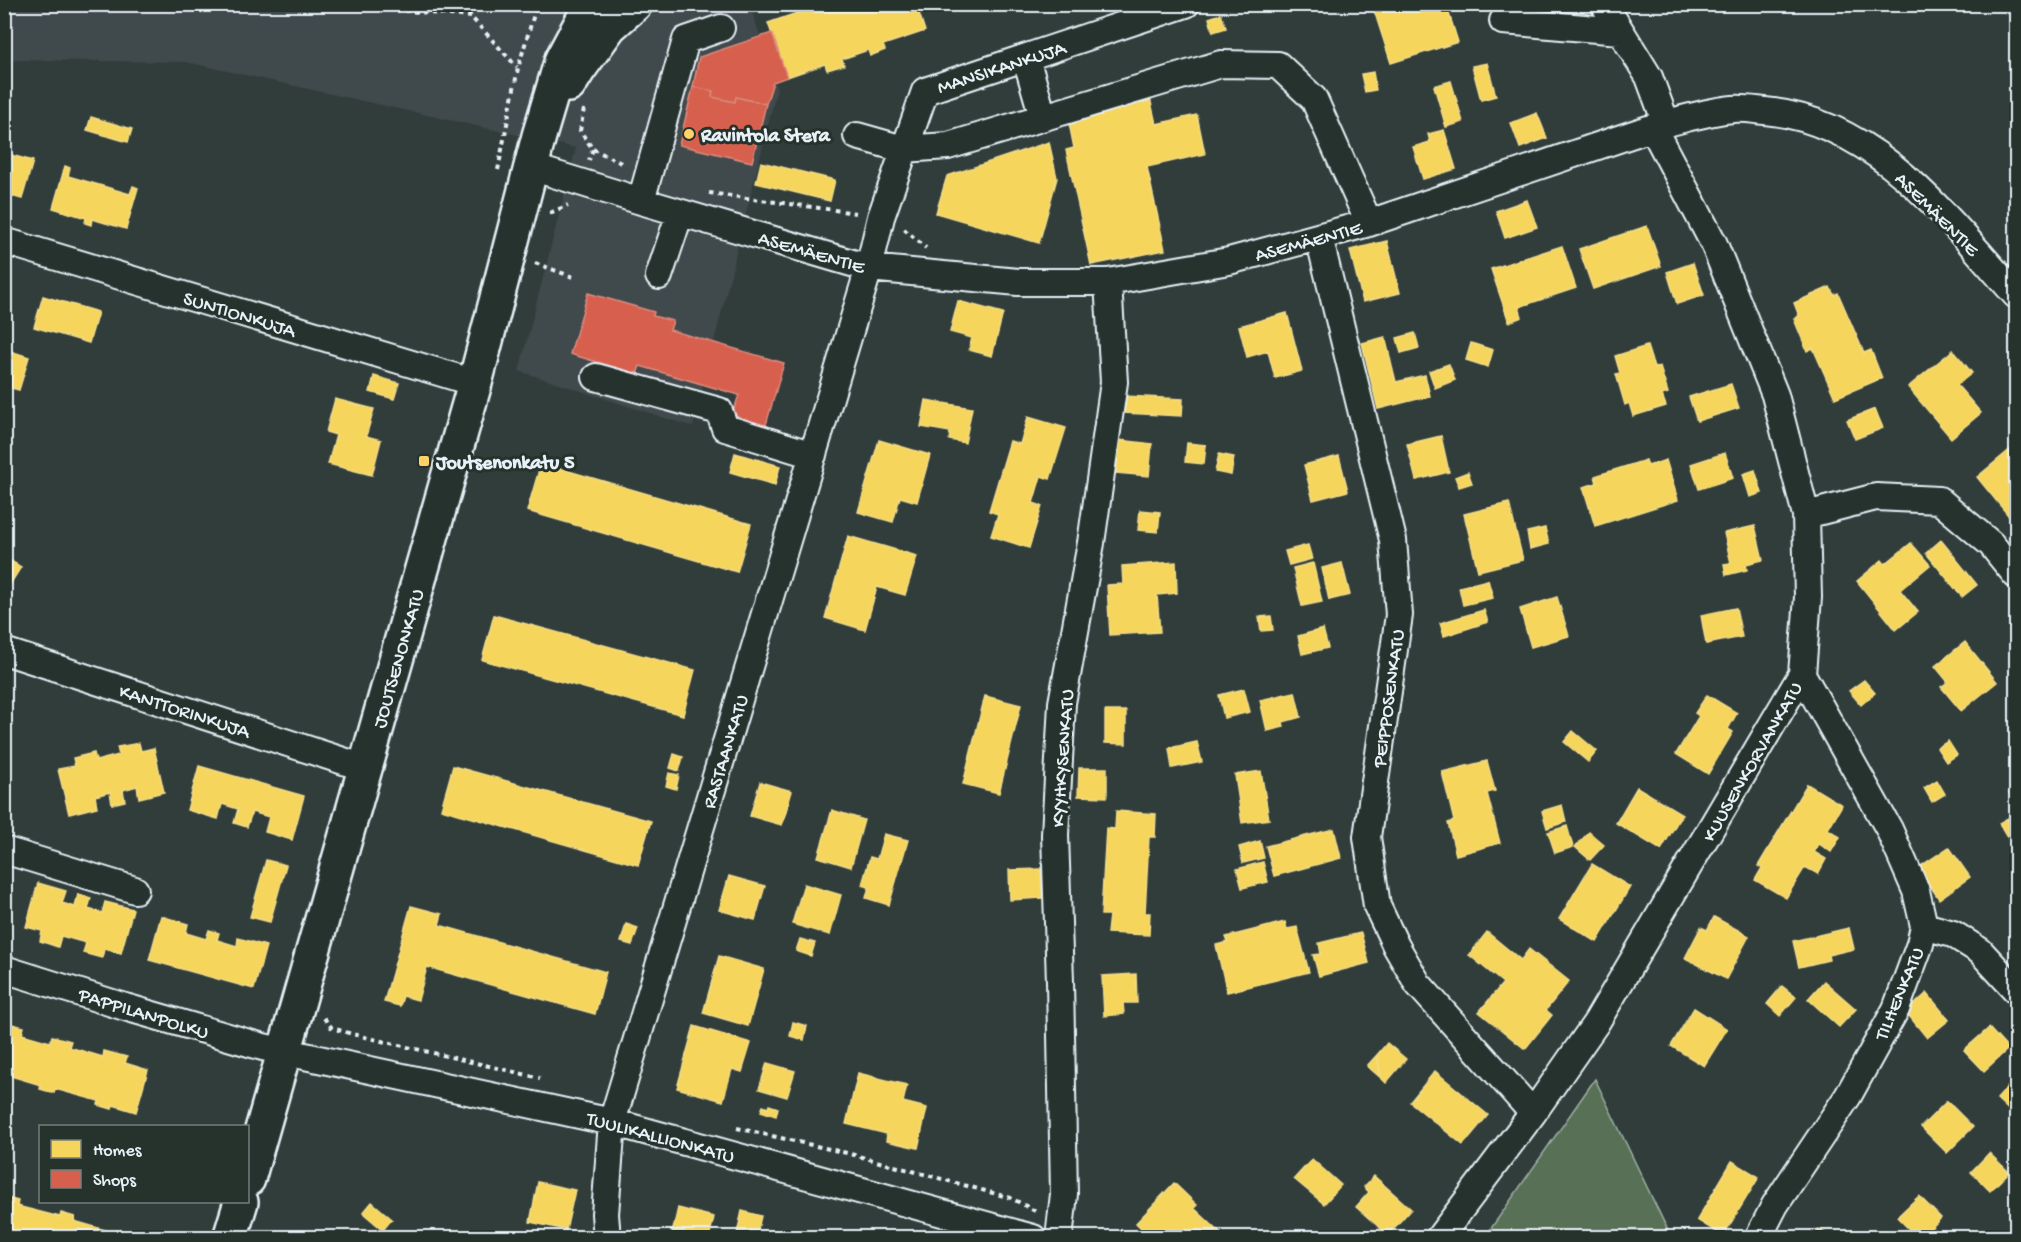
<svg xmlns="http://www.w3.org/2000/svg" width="2021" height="1242" font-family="'Gochi Hand',sans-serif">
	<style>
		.built { fill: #3f484b }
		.green { fill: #587156; stroke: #a0b1a7; stroke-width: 1.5 }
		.homes { fill: #f6d55c; stroke: #f2dd8b; stroke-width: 1.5 }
		.shops { fill: #d6604d; stroke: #db8c80; stroke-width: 1.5 }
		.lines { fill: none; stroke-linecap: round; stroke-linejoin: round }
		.minor-casing { stroke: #e8f1f8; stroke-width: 30 }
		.major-casing { stroke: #e8f1f8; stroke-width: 38 }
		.path { stroke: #e8f1f8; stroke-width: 4; stroke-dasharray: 4.5 4.5; stroke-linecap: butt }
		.minor { stroke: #26332d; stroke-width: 26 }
		.major { stroke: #26332d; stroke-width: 33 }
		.poi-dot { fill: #ffd166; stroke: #26332d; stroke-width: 2 }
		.labels { text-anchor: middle; stroke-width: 6; stroke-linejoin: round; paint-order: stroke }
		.street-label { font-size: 20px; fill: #e8f1f8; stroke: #26332d }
		.poi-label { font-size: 20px; font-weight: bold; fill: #e8f1f8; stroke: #26332d; text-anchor: start }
	</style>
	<rect width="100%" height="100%" fill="#313d3b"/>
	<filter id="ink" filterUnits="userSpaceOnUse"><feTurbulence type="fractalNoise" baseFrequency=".0167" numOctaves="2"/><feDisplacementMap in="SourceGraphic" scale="12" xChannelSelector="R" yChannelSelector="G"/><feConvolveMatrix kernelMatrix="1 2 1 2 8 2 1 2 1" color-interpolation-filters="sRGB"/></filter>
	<g filter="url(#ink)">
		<path class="built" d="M5,5H750L777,89L693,427L519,371L576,148L186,62L5,60Z
			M1988,5H2016V21Z"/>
		<path class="green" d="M1595,1079L1671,1237H1485Z"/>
		<path class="homes" d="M823,4H916L925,31L883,45L885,50L870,56L868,50L842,59L844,65L827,70L825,64L787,77L768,23Z
			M1372,4H1446L1458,42L1391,63Z
			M1221,14L1226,28L1213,32L1209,18Z
			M1487,63L1496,96L1481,100L1472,66Z
			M1373,72L1376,90L1365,92L1361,74Z
			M1451,81L1463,122L1446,127L1434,86Z
			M1150,98L1156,124L1197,115L1205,154L1147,167L1165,250L1091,265L1066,150L1074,148L1069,123Z
			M1537,113L1547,138L1520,148L1511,123Z
			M91,117L132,129L128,142L87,130Z
			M1444,130L1456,169L1423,179L1413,147L1430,142L1428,134Z
			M1049,142L1057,178L1039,243L936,213L947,176Z
			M4,153L33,161L22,199L4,194Z
			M761,162L835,180L830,201L756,183Z
			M65,166L70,168L68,176L130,194L133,186L138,188L126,229L92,219L91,225L85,223L86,218L53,208Z
			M1527,200L1537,227L1505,238L1496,211Z
			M1647,226L1661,266L1593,289L1579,249Z
			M1387,241L1400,293L1363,302L1350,250Z
			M1562,246L1576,288L1519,307L1522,317L1509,322L1491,269Z
			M1693,263L1704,295L1677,304L1667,272Z
			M1830,287L1834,295L1838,293L1864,353L1871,350L1882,378L1835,398L1813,348L1807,351L1794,319L1799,316L1794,303Z
			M43,296L98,312L89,343L34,327Z
			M958,301L1003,313L992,356L969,350L972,338L950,332Z
			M1287,313L1302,371L1275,378L1268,351L1247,357L1239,326Z
			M1415,333L1419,348L1401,353L1397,338Z
			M1385,337L1396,382L1425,375L1430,396L1378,409L1362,343Z
			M1471,343L1493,350L1488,367L1466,360Z
			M1647,346L1654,368L1660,367L1668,393L1662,395L1666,406L1633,416L1629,403L1625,405L1616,374L1620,373L1615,356Z
			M4,349L29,357L19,390L4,386Z
			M1953,350L1972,373L1957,385L1981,413L1951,438L1908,387Z
			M1449,364L1455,380L1435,388L1429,371Z
			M374,376L399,383L394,399L370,392Z
			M1731,384L1739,408L1697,421L1689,397Z
			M1124,396L1183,399L1182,416L1123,413Z
			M335,399L374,409L366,436L381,440L372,475L328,464L336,435L326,432Z
			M926,400L972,408L965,443L949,440L950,432L921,427Z
			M1875,409L1883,428L1855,439L1847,420Z
			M1028,417L1066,428L1050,479L1041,476L1033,503L1042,506L1029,548L991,536L998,514L989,511L1010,441L1020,444Z
			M1441,436L1449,472L1416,480L1407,444Z
			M879,440L930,455L917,502L900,497L893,522L858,512Z
			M1119,440L1152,444L1149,476L1116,473Z
			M1187,443L1206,445L1204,464L1185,462Z
			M2012,448L2016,453V525L1977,477Z
			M735,453L780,466L775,485L730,472Z
			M1725,453L1733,478L1699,489L1691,464Z
			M1219,454L1234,457L1231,475L1215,472Z
			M1339,456L1348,491L1313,500L1304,465Z
			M1646,460L1648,466L1666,460L1678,500L1595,526L1583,487L1597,483L1595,476Z
			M541,463L751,524L737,572L527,511Z
			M1755,470L1762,493L1750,497L1743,474Z
			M1468,472L1472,483L1459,487L1455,477Z
			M1509,503L1523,560L1478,571L1464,514Z
			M1140,510L1160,512L1158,532L1138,530Z
			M1755,526L1763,560L1746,564L1747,570L1726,575L1724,564L1731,563L1724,533Z
			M1545,528L1549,544L1530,549L1527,532Z
			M848,536L917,556L905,595L877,587L865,630L825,618Z
			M1941,540L1977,585L1962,597L1926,553Z
			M1911,543L1930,565L1900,590L1918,612L1896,630L1857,581L1882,560L1885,564Z
			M1308,545L1312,559L1289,565L1285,551Z
			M4,557L21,567L4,594Z
			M1176,562L1177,593L1157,595L1160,632L1110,635L1107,585L1123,584L1122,566Z
			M1313,563L1322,602L1302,606L1293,568Z
			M1342,563L1350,595L1329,600L1322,568Z
			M1488,580L1493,598L1463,605L1459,587Z
			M1557,597L1569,636L1531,647L1520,609Z
			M1736,608L1742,637L1706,644L1701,615Z
			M1484,610L1488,622L1444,636L1440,623Z
			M494,615L695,670L683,715L482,660Z
			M1271,616L1273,630L1261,631L1259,617Z
			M1323,629L1328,648L1302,654L1298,636Z
			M1965,642L1997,682L1961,711L1941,687L1948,682L1935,666Z
			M1864,680L1875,693L1861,705L1849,691Z
			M1244,689L1250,712L1224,718L1219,695Z
			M1295,692L1301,717L1283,722L1284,727L1267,731L1260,700Z
			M1707,695L1737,713L1728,729L1733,732L1708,774L1676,754L1699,716L1695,713Z
			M985,696L1021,705L999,793L963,784Z
			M1105,711H1126V744L1105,743Z
			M1573,731L1597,751L1588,762L1564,742Z
			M1948,741L1957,755L1946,762L1937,748Z
			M1197,742L1202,762L1172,768L1169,748Z
			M139,743L141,751L154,748L164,792L139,798L137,786L123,790L125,801L112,804L110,792L95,796L97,807L69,814L58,769L75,766L73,758L94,753L96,761L119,755L117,747Z
			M674,754L683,757L679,771L670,768Z
			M1487,761L1495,791L1487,793L1500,843L1456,855L1448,823L1454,821L1442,772Z
			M199,766L304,796L292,840L265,832L269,817L252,812L247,827L234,823L238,809L222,804L218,819L187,810Z
			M453,766L651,821L638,865L441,809Z
			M1079,768H1107V797L1078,796Z
			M1261,771L1269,819L1242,823L1235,775Z
			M669,773L679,775L676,789L666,786Z
			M1937,780L1945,794L1932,802L1924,788Z
			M760,782L792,791L782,825L750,816Z
			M1807,784L1842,805L1828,829L1840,837L1831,852L1819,844L1814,852L1826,859L1818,874L1805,867L1786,898L1755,880L1762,868L1758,866Z
			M1637,787L1682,814L1661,850L1616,823Z
			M2016,787V803L2009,793Z
			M1562,805L1566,822L1547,828L1542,811Z
			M832,810L864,820L851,867L818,857Z
			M1116,811L1156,814L1155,837H1149L1145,913H1150L1149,935L1107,933L1109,915H1101L1106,828L1115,829Z
			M2008,818L2016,832V852L1999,823Z
			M1567,826L1573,847L1555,853L1548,832Z
			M1334,829L1341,858L1274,876L1266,846Z
			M1589,832L1604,845L1590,860L1575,847Z
			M884,834L908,840L889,905L866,898L869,887L862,885L870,857L877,859Z
			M1260,841L1264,858L1243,863L1239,847Z
			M1949,847L1970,877L1939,899L1918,868Z
			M266,860L286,865L270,922L250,917Z
			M1263,862L1268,882L1242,888L1237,869Z
			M1592,864L1630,887L1597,942L1559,919Z
			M1041,869L1042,898L1010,900L1009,870Z
			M729,876L765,886L755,920L719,910Z
			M38,883L66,891L62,903L75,907L78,894L91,898L88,909L102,913L105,902L133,909L121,953L104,949L102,958L83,953L86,943L61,936L58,947L40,941L42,931L26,927Z
			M804,884L841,895L830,935L792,924Z
			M411,906L442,914L439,925L606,972L595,1014L427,967L418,1000L403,996L400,1006L384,1002Z
			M161,916L188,924L186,933L206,939L209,930L219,933L217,940L237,946L238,938L266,946L254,989L149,960Z
			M1714,917L1749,936L1726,979L1685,958L1701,927L1707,930Z
			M1285,922L1287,929L1297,927L1309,972L1227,992L1216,945L1228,942L1226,937Z
			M626,924L638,928L632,945L621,942Z
			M1849,928L1854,949L1828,955L1829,960L1799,967L1793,941Z
			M1487,932L1521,960L1529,949L1569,981L1546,1010L1552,1015L1525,1049L1479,1012L1503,983L1469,955Z
			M1361,933L1369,963L1319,976L1313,955L1321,954L1319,943Z
			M800,939L815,943L811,956L796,951Z
			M719,956L764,969L748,1026L703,1013Z
			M1136,974L1137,1003H1123L1124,1014L1104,1016L1102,976Z
			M1824,981L1856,1009L1839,1027L1808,999Z
			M1782,986L1796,997L1780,1016L1767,1004Z
			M1927,993L1949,1020L1927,1038L1906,1012Z
			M1694,1008L1727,1029L1704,1066L1671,1046Z
			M4,1022L24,1027L22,1034L50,1042L52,1036L71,1041L69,1047L103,1057L104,1051L127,1057L125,1063L148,1070L136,1112L113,1105L112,1109L98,1105L99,1101L55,1089L54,1093L40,1089L41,1085L4,1074Z
			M793,1022L807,1026L804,1040L790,1036Z
			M694,1026L751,1043L742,1072L732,1069L723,1101L677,1088Z
			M1989,1028L2008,1049L1984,1071L1964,1050Z
			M1387,1043L1406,1059L1386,1083L1381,1078L1377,1055Z
			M1377,1055L1381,1078L1367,1066Z
			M767,1063L795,1071L787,1097L759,1089Z
			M1435,1071L1488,1115L1463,1145L1410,1102Z
			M858,1073L907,1085L903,1102L927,1108L918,1148L886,1141L887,1134L846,1124Z
			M2016,1078V1114L2015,1116L1997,1099Z
			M1947,1101L1973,1127L1947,1153L1921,1127Z
			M769,1105L778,1108L776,1116L761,1111L763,1106L768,1108Z
			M1989,1153L2009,1172L1990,1191L1971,1172Z
			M1312,1159L1341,1185L1324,1204L1294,1179Z
			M1732,1161L1759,1177L1723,1236L1697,1220Z
			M1374,1176L1411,1209L1388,1235L1356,1207L1369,1192L1364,1187Z
			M538,1182L575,1190L566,1230L530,1222Z
			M1174,1183L1197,1205L1194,1208L1226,1238H1151L1136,1223Z
			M1919,1196L1941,1218L1921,1238H1918L1897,1217Z
			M4,1197L18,1201L17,1206L60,1217L61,1213L75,1217L74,1221L109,1231L107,1238H4Z
			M372,1202L392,1219L383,1230L363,1213Z
			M678,1208L714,1217L709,1238H671Z
			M742,1211L761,1216L756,1238H736Z
			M1818,1229L1833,1238H1814Z"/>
		<path class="shops" d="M772,33L787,77L773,82L766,104L736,97L735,102L712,97L713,91L693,87L699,57Z
			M693,87L713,91L712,97L735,102L736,97L766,104L752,162L679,145Z
			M588,293L654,312L653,316L673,321L670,330L784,363L765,428L731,418L739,395L640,366L637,374L570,354Z"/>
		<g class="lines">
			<g class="minor-casing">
				<path id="minor" d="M1604,4L1649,77L1666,123
					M1503,21L1620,31
					M1026,58L1043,117
					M857,136L903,149L948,146L1221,64L1278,65L1314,99L1369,223
					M531,167L641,201L869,268L1018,282H1108L1229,261L1369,223L1666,123C1688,118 1710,111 1733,109C1743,108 1755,110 1765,111C1876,121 1947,218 2016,295
					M641,201L686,40L721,28
					M1319,237L1393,540L1399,615L1367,837L1377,906L1396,946L1418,984L1533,1113
					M4,241L475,383
					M659,276L680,213
					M596,377L719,411L725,428L813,455
					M1806,515L1876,497L1939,500L1991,544L2016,575
					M4,651L365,768
					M4,850L135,890
					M1924,926L1953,934L1980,951L2016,990
					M4,969L125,1007L263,1047L612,1122L1033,1238
					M607,1238L605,1214L612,1122L869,268L881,217L925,91L1186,4
					M1059,1238L1064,1194L1060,981L1055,835L1062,703L1091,543L1114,382L1108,282
					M1439,1238L1533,1113L1596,1023L1802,674L1808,597L1806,515L1775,395L1714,244L1653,128
					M1758,1238L1775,1205L1848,1096L1896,1009L1920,944L1924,926L1916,891L1889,829L1802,674"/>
			</g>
			<g class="major-casing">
				<path id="major" d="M569,85L579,69L610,26L635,4
					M248,1179L475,383L539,136L562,59L586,14L594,4
					M230,1238L241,1202"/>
			</g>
			<path class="path" d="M369,4L388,9L471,17
				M465,4L471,17L517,67
				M584,109L580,131L593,149L589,160
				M593,149L625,165
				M498,170L518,68L537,4
				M709,193L856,213
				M550,213L568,205
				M904,229L926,248
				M535,263L573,277
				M324,1018L332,1028L352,1034L540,1078
				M737,1128L847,1153L949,1181L1011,1198L1035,1211"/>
			<use href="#minor" class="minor"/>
			<use href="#major" class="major"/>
		</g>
	</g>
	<g class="poi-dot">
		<circle cx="689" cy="134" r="6"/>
		<rect x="418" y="455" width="12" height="12" rx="3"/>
	</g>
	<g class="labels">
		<g class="street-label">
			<text transform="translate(1001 66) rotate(-18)" y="7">MANSIKANKUJA</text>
			<text transform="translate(1938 213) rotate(45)" y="7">ASEMÄENTIE</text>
			<text transform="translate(1308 240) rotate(-15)" y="7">ASEMÄENTIE</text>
			<text transform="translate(812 251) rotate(16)" y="7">ASEMÄENTIE</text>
			<text transform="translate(240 313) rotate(17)" y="7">SUNTIONKUJA</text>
			<text transform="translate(397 658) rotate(-74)" y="7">JOUTSENONKATU</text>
			<text transform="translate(1387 698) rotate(-82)" y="7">PEIPPOSENKATU</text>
			<text transform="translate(185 710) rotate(18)" y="7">KANTTORINKUJA</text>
			<text transform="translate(724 751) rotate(-73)" y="7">RASTAANKATU</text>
			<text transform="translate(1061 758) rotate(-86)" y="7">KYYHKYSENKATU</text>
			<text transform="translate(1751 761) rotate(-60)" y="7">KUUSENKORVANKATU</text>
			<text transform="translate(1898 993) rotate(-67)" y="7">TILHENKATU</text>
			<text transform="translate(144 1012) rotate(17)" y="7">PAPPILANPOLKU</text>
			<text transform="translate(661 1136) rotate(15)" y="7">TUULIKALLIONKATU</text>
		</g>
		<g class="poi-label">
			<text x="701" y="141">Ravintola Stera</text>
			<text x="436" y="468">Joutsenonkatu 5</text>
		</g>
	</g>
	<rect width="2021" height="1242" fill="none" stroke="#26332d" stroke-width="24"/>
	<rect x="12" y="12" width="1997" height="1218" fill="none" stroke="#e8f1f8" stroke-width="2" filter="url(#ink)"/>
	<rect x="39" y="1125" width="210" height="78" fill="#26332d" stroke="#747f7e" stroke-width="1.5"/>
	<rect x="51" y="1140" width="30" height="18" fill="#f6d55c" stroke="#747f7e" stroke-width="1.5"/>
	<text x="93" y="1155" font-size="18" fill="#e8f1f8">Homes</text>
	<rect x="51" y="1170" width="30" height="18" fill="#d6604d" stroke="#747f7e" stroke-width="1.5"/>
	<text x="93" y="1185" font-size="18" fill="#e8f1f8">Shops</text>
</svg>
